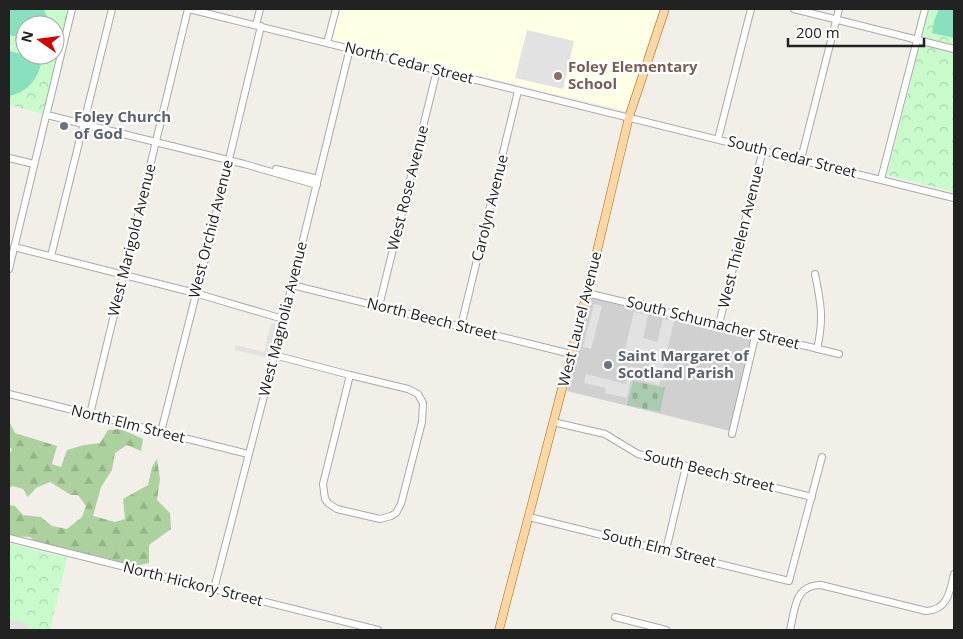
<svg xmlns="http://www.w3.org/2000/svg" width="963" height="639" font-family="'Open Sans',sans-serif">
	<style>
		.education { fill: #ffffe5 }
		.religious { fill: #d0d0d0 }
		.forest { fill: url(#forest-firs) }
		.cemetery { fill: url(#cemetery-stones) }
		.park { fill: url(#park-crowns); fill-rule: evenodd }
		.pitch { fill: #88e0be }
		.parking { fill: #e2e2e2 }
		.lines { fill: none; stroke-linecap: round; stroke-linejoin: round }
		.minor-casing { stroke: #a9a9a9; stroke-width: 8 }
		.major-casing { stroke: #a06b00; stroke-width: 9 }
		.minor { stroke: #fff; stroke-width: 6 }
		.major { stroke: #fcd6a4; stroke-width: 8 }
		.education-dot { fill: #8d6e63; stroke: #fff; stroke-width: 2 }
		.worship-dot { fill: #6b7280; stroke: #fff; stroke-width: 2 }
		.labels { text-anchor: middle; stroke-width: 4.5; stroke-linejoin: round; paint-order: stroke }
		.street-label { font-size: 15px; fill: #222; stroke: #fff }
		.education-label { font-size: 15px; font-weight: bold; fill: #785e54; stroke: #fff; text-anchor: start }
		.worship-label { font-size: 15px; font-weight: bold; fill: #5b616d; stroke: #fff; text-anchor: start }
	</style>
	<defs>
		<pattern id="forest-firs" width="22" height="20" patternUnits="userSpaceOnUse" patternTransform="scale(1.25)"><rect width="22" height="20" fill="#add19e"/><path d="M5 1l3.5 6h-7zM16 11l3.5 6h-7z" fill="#95b388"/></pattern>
		<pattern id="cemetery-stones" width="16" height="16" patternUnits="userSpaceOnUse" patternTransform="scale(1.25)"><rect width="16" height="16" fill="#aacbaf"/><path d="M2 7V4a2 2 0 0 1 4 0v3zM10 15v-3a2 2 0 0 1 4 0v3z" fill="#92ae96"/></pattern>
		<pattern id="park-crowns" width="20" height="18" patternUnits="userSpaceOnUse" patternTransform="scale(1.25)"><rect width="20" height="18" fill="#c8facc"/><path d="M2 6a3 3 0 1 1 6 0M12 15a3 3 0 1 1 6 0" fill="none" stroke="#acd6af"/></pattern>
	</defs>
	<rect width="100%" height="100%" fill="#f2efe9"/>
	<path class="education" d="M340,9H659L626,111L332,40Z"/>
	<path class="religious" d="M591,298L753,338L730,431L567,391Z"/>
	<path class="forest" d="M9,421L15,433L57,446L52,464L61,467L67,450L84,445L100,443L108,430L121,429L143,439L141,451L127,445L115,453L112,470L101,487L93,516L115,522L125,519L123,499L148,485L152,467L157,459L160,479L157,500L170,513L171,529L149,545V563L136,566L106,558L38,544L30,537L9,536V505L15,506L23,515L41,517L52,526L67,529L82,517L86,506L78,495H71L50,482L36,488L28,497L23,489L13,486L9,488V454L12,450L9,446Z"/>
	<path class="cemetery" d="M633,381L665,388L660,412L627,405Z"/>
	<path class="park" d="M9,9H70L47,115L9,105ZM25,25H55V55H25Z
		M929,9H954V192L887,175Z
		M9,543L67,558L50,630H9Z"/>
	<path class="pitch" d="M9,9H44L49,25H25V39L9,35Z
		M939,9H954V38L932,33L934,21Z
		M9,51L42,59C39,78 28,92 9,96Z"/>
	<path class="parking" d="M527,30L574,41L563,89L515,78Z
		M594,304L602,306L591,349L583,347Z
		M634,312L648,315L643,338L657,342L663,319L674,321L659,385L631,378L627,398L605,393L606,388L584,383L586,374L626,384L630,366L650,371L653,356L625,349Z
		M271,323L276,324L268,358L235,350L236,345L264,352Z
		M9,620L29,624L27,630H9Z"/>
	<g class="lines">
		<g class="minor-casing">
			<path id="minor" d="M189,9L954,198
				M794,9L954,49
				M256,25L260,9
				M327,43L336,9
				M47,115L244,164L317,185
				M718,139L751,9
				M9,158L34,164
				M801,159L839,9
				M276,169L318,179
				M881,179L925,9
				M14,247L195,293L283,319
				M51,256L112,9
				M9,269L72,9
				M815,274C821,303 824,319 817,349
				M292,285L571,354
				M587,293L839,354
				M379,306L437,70
				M719,324L763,150
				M461,326L518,91
				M274,355L350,375
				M350,375L408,389L418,394L423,403L422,422L401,504L396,513L391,516L380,519L337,509L328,503L325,499L323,484Z
				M9,394L248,454
				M90,414L188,9
				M553,422L605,434L638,454L812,497
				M161,432L207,251L261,26
				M732,434L756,333
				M529,517L789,581L822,457
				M9,538L378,630
				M666,550L686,466
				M214,589L279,338L350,48
				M615,617L666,630
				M790,630C795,610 794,585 821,585L926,611C948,610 950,591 954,574"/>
		</g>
		<g class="major-casing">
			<path id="major" d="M499,630L587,293L629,117L665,9"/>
		</g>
		<use href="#minor" class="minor"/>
		<use href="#major" class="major"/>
	</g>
	<circle class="education-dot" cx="558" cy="76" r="5"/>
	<g class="worship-dot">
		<circle cx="64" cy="126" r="5"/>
		<circle cx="608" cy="365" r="5"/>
	</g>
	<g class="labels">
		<g class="street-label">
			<text transform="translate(409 63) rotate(14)" y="5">North Cedar Street</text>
			<text transform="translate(792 157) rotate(14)" y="5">South Cedar Street</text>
			<text transform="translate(408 188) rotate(-76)" y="5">West Rose Avenue</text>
			<text transform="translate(490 208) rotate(-76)" y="5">Carolyn Avenue</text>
			<text transform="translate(211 229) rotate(-76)" y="5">West Orchid Avenue</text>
			<text transform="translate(741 237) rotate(-76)" y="5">West Thielen Avenue</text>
			<text transform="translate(132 240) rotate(-76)" y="5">West Marigold Avenue</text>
			<text transform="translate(283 319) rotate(-76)" y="5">West Magnolia Avenue</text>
			<text transform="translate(432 319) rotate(14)" y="5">North Beech Street</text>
			<text transform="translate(580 319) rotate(-76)" y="5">West Laurel Avenue</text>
			<text transform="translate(713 323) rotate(14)" y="5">South Schumacher Street</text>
			<text transform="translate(128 424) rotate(14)" y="5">North Elm Street</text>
			<text transform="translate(709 471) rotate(14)" y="5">South Beech Street</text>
			<text transform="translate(659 548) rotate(14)" y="5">South Elm Street</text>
			<text transform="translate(193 584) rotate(14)" y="5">North Hickory Street</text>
		</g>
		<g class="education-label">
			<text x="568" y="72">Foley Elementary<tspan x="568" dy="17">School</tspan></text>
		</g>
		<g class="worship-label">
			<text x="74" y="122">Foley Church<tspan x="74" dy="17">of God</tspan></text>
			<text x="618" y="361">Saint Margaret of<tspan x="618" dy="17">Scotland Parish</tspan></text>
		</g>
	</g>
	<rect width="963" height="639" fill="none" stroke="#222222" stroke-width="20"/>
	<g transform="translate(40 40) rotate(284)"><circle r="24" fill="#ffffff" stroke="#a7a7a7"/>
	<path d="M0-4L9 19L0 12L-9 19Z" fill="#d40000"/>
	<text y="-8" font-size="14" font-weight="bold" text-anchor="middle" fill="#222222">N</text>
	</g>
	<path d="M788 38v8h136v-8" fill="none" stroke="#222222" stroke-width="2.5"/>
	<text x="796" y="38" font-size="15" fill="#222222" stroke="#ffffff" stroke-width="4" paint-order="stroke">200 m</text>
</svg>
